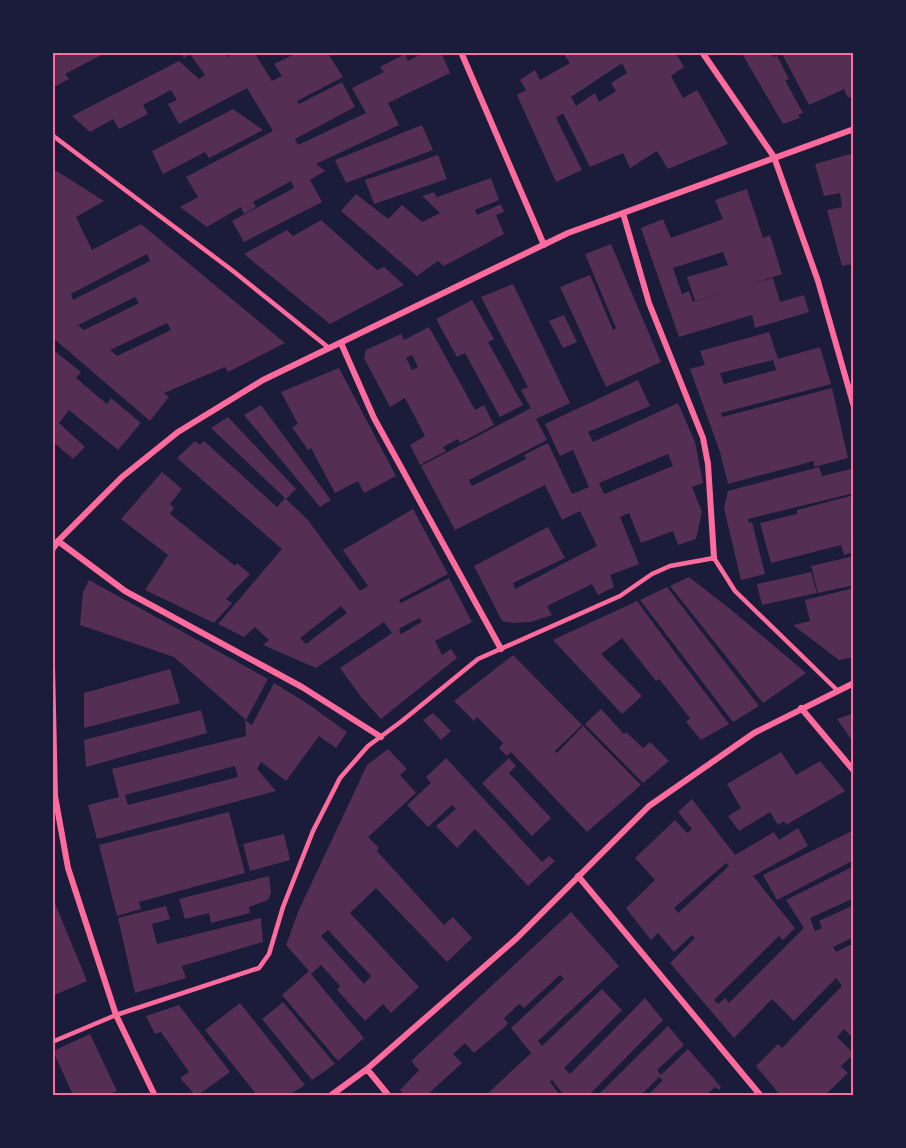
<svg xmlns="http://www.w3.org/2000/svg" width="906" height="1148" font-family="'PT Sans',sans-serif">
	<style>
		.building { fill: #542f53; fill-rule: evenodd }
		.lines { fill: none; stroke-linecap: round; stroke-linejoin: round }
		.service { stroke: #ff6b9d; stroke-width: 4.5 }
		.minor { stroke: #ff6b9d; stroke-width: 6 }
		.neatline { fill: none; stroke: #ff6b9d; stroke-width: 2 }
	</style>
	<rect width="100%" height="100%" fill="#1b1b3a"/>
	<path class="building" d="M52,52H107L65,74L69,79L52,88Z
		M180,52H225L228,57L235,52H254L272,81L282,76L274,64L299,52H327L343,77L297,101L299,104L342,82L355,107L295,139L298,145L366,113L352,88L384,72L380,67L405,54L408,61L425,52H441L450,73L388,103L399,125L316,164L325,171L310,180L322,202L244,242L232,221L294,188L291,181L253,202L256,207L244,214L241,207L207,227L180,207L198,197L186,177L273,131L247,88L179,124L168,104L177,100L171,90L143,105L148,114L119,129L113,119L90,132L72,116L179,61L199,79L205,75L190,54L184,58Z
		M562,52H675L684,67L671,76L683,98L697,90L728,144L668,169L657,151L630,168L623,153L590,167L563,113L556,118L582,170L556,182L517,95L526,90L520,80L535,70L540,80L570,63ZM622,63L627,73L611,83L616,91L599,102L595,93L576,106L571,97Z
		M741,52H770L773,57L777,56L789,79L785,80L803,113L798,115L800,118L783,124Z
		M781,52H854V95L848,98L844,89L809,105Z
		M233,109L263,130L209,158L205,152L163,174L152,151Z
		M422,125L433,150L346,183L335,160Z
		M850,154L854,163V264L842,266L827,210L842,207L840,193L824,196L815,164Z
		M438,155L447,179L374,204L365,180Z
		M52,168L104,201L76,217L92,250L141,224L285,343L228,372L225,367L164,393L169,397L150,421L52,337ZM147,254L150,261L73,300L71,294ZM135,297L139,303L113,316L84,330L78,325ZM167,323L171,330L117,356L110,350Z
		M491,178L499,200L475,210L477,215L501,204L504,212L496,215L504,234L444,266L438,261L417,276L341,211L356,194L388,219L402,205L422,222L440,213L422,196L434,192L437,197Z
		M747,189L763,238L770,235L782,274L752,284L773,278L780,302L804,295L809,312L755,328L752,315L679,337L641,228L663,219L671,238L723,219L715,200ZM723,252L728,265L687,277L695,301L745,286L693,302L689,291L682,294L673,268Z
		M321,220L377,270L384,267L404,285L330,324L244,254L287,230L293,236Z
		M611,244L661,362L606,387L560,287L590,275L613,330L616,328L585,254Z
		M513,284L570,403L536,419L547,440L469,480L472,486L526,459L524,455L548,443L572,494L589,487L573,450L560,456L545,424L638,380L650,406L588,432L593,442L678,403L695,442L703,483L692,487L702,512L696,539L678,545L673,531L641,543L629,513L624,515L620,517L639,564L610,575L614,587L598,595L592,584L547,606L552,615L531,622L513,623L502,621L474,566L548,527L565,558L513,583L515,589L597,546L580,511L562,520L545,485L455,530L421,466L531,408L521,390L528,387L481,297ZM668,454L673,466L604,494L599,483Z
		M472,300L494,339L488,342L523,405L500,417L465,353L457,357L436,319Z
		M564,315L577,342L563,348L549,321Z
		M429,327L475,410L484,405L494,425L460,443L458,439L443,447L446,451L420,465L410,445L425,436L405,398L390,407L364,358L366,350L401,334L404,340ZM412,355L418,367L412,370L406,358Z
		M769,332L778,359L820,347L831,384L721,413L722,417L832,388L848,458L814,467V461L728,484L720,452L690,369L705,365L700,351ZM773,360L776,370L724,384L720,373Z
		M52,349L81,372L76,378L107,404L111,398L141,423L118,450L69,410L59,423L85,447L73,459L52,441Z
		M339,368L396,476L364,493L358,481L335,493L311,448L308,450L292,427L298,424L281,392Z
		M261,405L331,500L320,507L244,415Z
		M228,417L296,489L286,499L308,520L360,591L368,586L343,550L413,509L448,574L399,600L401,603L449,578L472,622L435,641L442,655L451,649L457,658L381,719L361,697L340,668L392,633L384,622L316,668L263,645L269,640L255,627L244,637L218,624L282,549L177,458L195,441L200,445L204,441L277,507L285,498L211,428ZM341,606L347,613L306,644L300,638ZM419,618L422,622L401,634L399,629Z
		M819,467L822,476L851,469L854,493L748,519L749,523L752,522L765,574L741,580L724,508L728,491Z
		M162,472L182,489L170,504L174,508L170,514L235,566L237,563L250,574L226,599L232,603L214,623L145,590L168,555L121,519Z
		M854,495V552L844,555L841,545L771,563L760,523L797,514V510Z
		M854,556V585L818,593L811,566Z
		M811,572L817,593L762,605L757,584Z
		M689,577L729,608L806,673L763,703L670,586Z
		M89,580L268,679L246,720L174,657L80,625L83,592Z
		M667,587L759,706L733,722L640,600Z
		M854,588V657L839,660L793,625L810,621L805,600Z
		M637,601L682,662L729,724L701,740L686,722L690,718L659,679L656,681L622,638L601,654L642,696L622,714L553,640Z
		M513,655L582,725L555,751L557,753L583,726L641,785L587,832L511,752L507,756L499,748L503,743L477,717L474,721L454,701Z
		M170,669L180,703L84,728V693Z
		M274,683L308,704L347,732L336,748L319,736L286,781L261,762L257,769L276,791L97,839L88,805L119,797L112,769L246,736L245,720L252,725ZM235,766L238,777L128,805L125,795Z
		M601,709L624,734L626,732L643,748L650,742L669,761L643,783L585,724Z
		M201,710L207,733L86,767L84,740Z
		M433,713L451,731L441,740L423,720Z
		M854,713V743L837,719Z
		M388,749L407,769L400,775L416,793L368,837L379,848L377,851L444,925L453,917L472,938L447,962L376,888L350,913L419,987L391,1013L383,1004L365,1021L337,990L340,986L321,965L311,974L364,1038L338,1061L282,995L309,971L286,945L298,912L367,765ZM328,930L371,976L364,984L321,936Z
		M781,752L796,775L820,761L845,791L786,825L784,821L778,825L770,812L739,831L728,816L741,808L727,784Z
		M446,758L542,862L549,856L555,861L528,886L475,829L457,848L436,826L456,809L452,805L428,827L407,805L431,783L426,777Z
		M509,758L516,766L509,773L551,818L532,836L482,783Z
		M692,799L735,855L774,832L779,840L798,828L808,846L753,876L795,928L783,940L779,936L714,1000L718,1004L725,998L729,1003L804,928L786,900L854,866V898L810,918L815,931L822,928L819,921L854,905V937L833,947L836,952L854,943V1039L844,1029L837,1037L854,1054L841,1066L848,1073L825,1095H780L756,1066L778,1044L782,1048L842,986L836,978L794,1021L772,999L734,1038L670,963L695,938L692,935L674,952L658,933L651,940L626,908L655,880L635,858L675,820L687,833L692,829L678,812ZM726,863L729,866L678,913L674,908Z
		M229,812L245,873L139,902L141,909L117,916L99,845Z
		M854,830V860L777,900L763,875Z
		M284,834L290,860L250,871L243,844Z
		M269,876L271,893L268,900L249,907L250,913L211,923L209,913L185,919L179,899Z
		M52,896L87,981L52,996Z
		M166,906L170,919L152,924L157,944L261,918L263,942L182,966L186,978L135,993L118,918Z
		M571,912L619,966L538,1041L542,1046L602,989L622,1010L564,1068L570,1074L645,998L663,1020L589,1095H564L552,1080L550,1082L560,1095H486L531,1053L511,1028L564,979L560,975L524,1008L519,1004L504,1018L508,1024L474,1053L465,1043L453,1054L462,1063L427,1095H405L400,1090L419,1070L411,1061Z
		M283,1002L335,1064L312,1080L262,1019Z
		M240,1003L305,1085L289,1095H257L205,1030Z
		M179,1005L230,1072L198,1095H195L180,1078L189,1072L161,1032L155,1034L146,1016Z
		M668,1026L684,1045L657,1070L661,1075L688,1049L721,1087L719,1090L715,1087L706,1095H648L663,1080L659,1077L641,1095H598Z
		M90,1034L117,1091L107,1095H73L53,1051Z"/>
	<g class="lines">
		<path class="service" d="M52,135L233,271L329,348
			M52,1042L116,1015L259,968L269,954L283,907L313,831L340,778L368,746L402,721L478,659L620,596L652,574L670,566L714,558L735,591L837,690"/>
		<path class="minor" d="M461,52L544,245
			M702,52L774,157L818,281L854,407
			M623,213L649,303L703,438L708,464L714,558
			M341,343L374,418L501,649
			M58,541L125,591L302,687L381,737
			M52,550L58,541L122,477L178,432L263,380L568,233L854,129
			M52,665L55,796L68,868L116,1015L155,1096
			M801,708L854,771
			M578,876L761,1096
			M367,1069L389,1096
			M330,1096L367,1069L517,938L649,806L754,733L854,683"/>
	</g>
	<rect width="906" height="1148" fill="none" stroke="#1b1b3a" stroke-width="108"/>
	<rect x="54" y="54" width="798" height="1040" class="neatline"/>
</svg>
